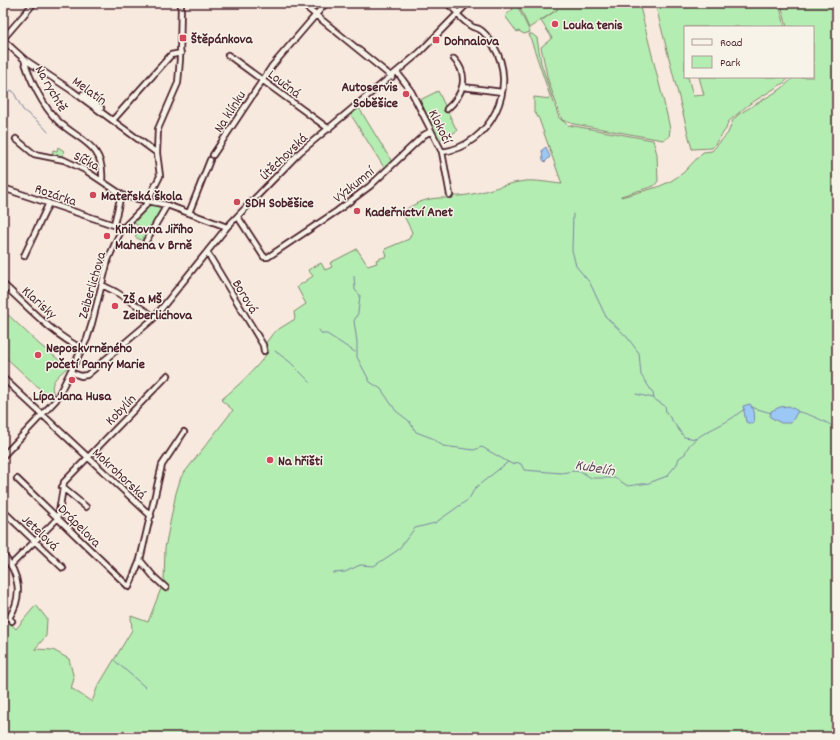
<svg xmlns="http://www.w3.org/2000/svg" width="840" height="740" font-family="Dekko,sans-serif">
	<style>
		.green { fill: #b4edb1; stroke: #7f866e }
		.water { fill: #9bc8f5; stroke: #7b84a4 }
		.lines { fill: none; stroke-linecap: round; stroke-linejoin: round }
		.stream { stroke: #7b84a4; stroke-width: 1 }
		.minor-casing { stroke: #4a1f2b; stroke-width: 8 }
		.minor { stroke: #f7f3e8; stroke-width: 4.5 }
		.poi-dot { fill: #d1495b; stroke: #f7f3e8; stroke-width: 1.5 }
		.labels { text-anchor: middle; stroke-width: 3; stroke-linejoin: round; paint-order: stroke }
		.poi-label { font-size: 14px; font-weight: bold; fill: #4a1f2b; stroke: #f7f3e8; text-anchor: start }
		.street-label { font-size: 14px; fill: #4a1f2b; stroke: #f7f3e8 }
		.water-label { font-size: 15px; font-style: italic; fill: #5e495e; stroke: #f7f3e8 }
	</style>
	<rect width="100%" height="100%" fill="#f7e9dd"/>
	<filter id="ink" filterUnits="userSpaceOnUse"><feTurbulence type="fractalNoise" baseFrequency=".025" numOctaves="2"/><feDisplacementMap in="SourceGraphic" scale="8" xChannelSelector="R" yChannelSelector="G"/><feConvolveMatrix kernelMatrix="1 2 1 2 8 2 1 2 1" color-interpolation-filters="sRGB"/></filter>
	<g filter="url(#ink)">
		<path class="green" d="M509,3H516L530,32L524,34L519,31L517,32L505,16L513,9Z
			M518,3H639L667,115L670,129L669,137L663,140L574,124L562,120L548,80L541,47L552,38L541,21L558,9L529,28Z
			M655,3H774L781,11L785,27H685V77H688L693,96L704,95L699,77H789L785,82L748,105L728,122L726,129L712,148L692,149Z
			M779,3H837V737H3V630L9,622L16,629L36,605L47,619L46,636L35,649L53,650L69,659L74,679L71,688L92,702L97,688L132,630L131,616L148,622L164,581L165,548L176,493L181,477L233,410L221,400C239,385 255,370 269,351L265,344L274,332L295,319L294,312L306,304L297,287L313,276L308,270L321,263L325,270L332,267L330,263L357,249L368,266L377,263L376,260L387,256L385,249L409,239L412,232L402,212C418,201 430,197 449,198V196C475,198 499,184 525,181C537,180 550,183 562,184L539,119L534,111V97L551,99L529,34H532L537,38L541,63L559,118L568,125L653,140L657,154L658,181L654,186L621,196V197L658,187L671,181L683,173L703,152L712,151L728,133L733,120L739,114L781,89L794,77H813V27H787L782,8Z
			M438,91L457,131L439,140L420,100Z
			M359,108L392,162L385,169L351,115Z
			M58,147L64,151L62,159L52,157L53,150L57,151Z
			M151,204L163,208L143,241L135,237L140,227L134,223Z
			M3,310L40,345L68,367C59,375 48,382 54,394L51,399L3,355Z"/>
		<path class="water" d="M546,147L550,157L545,162L543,160L542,150Z
			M750,404C755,409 755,416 754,423H748L746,422L743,406Z
			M789,406L798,411L791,423H781L770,417L771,411L780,407Z"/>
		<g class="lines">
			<path class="stream" d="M3,89L13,91L23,110L42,125L48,132
				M573,214L572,250L576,266L590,283L606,317L627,337L639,353L641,375L653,393L654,399L665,406L666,412L684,437L697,439
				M354,276L355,290L360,295L358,313L354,321L357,342V357L370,382L381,389L396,411L409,421L416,432L432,438L443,446L474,450L482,447L508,462
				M319,330L322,334H327L355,352
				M275,351L290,362L310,382
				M636,394L653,398
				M751,407L771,413
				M798,412C804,411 833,425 837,429
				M837,429L835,432L837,436
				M333,573L345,572L360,565L374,566L398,550L415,528L435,523L469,499L475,488L508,462L514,465L516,462L521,464L524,470L561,473L574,471L582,472L591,478H615L628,486L649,483L667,476L677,464L679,458L685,454C689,437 715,429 729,420C735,417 739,412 745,409
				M115,661L145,687"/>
			<g class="minor-casing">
				<path id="minor" d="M301,3L392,77
					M447,3L458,13
					M3,39L34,3
					M3,40L24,59L71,90L157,153
					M228,55L329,129
					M24,59C29,78 43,107 58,121C79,141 105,144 102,181
					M397,72L411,91L442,152L450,195
					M463,87L502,92
					M83,94L101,108
					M447,109C463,95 470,76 454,59
					M113,120L171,55L181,53
					M16,139L34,154L64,160L85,170L124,196L167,205L227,227
					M442,152C490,146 520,87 493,45C490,40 485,32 479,29C477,28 473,28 471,26C466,23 461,18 457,14
					M213,155L272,66L326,3
					M3,188L123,228
					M189,213L210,160
					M238,217L264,257H268L337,211L370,186L424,135L431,131
					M114,224L121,195
					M146,241L167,205
					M207,252L263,345L264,351
					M24,256L49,203
					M3,284C24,303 56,338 82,348
					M102,285L116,292L155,317
					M70,372L81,376L87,375L153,319L227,227L300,152L419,53L468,3
					M3,378L151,516
					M3,456L56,400L87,339L92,323L108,260L116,241L122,229L145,206L160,176L157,153L158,129L178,83L180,59L181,3
					M17,479L129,587L140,560L162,465L184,432
					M62,487L86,507
					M3,511L63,568
					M3,555C20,574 23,597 9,618L12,621
					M140,560L154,577L166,588
					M12,564L58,518L64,482L168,375"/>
			</g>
			<use href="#minor" class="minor"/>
		</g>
	</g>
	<g class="poi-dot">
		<circle cx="555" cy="24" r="4"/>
		<rect x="179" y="34" width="8" height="8" rx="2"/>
		<rect x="432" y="36" width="8" height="8" rx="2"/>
		<circle cx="406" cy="94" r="4"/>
		<circle cx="93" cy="195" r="4"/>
		<circle cx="237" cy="202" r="4"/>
		<circle cx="357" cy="211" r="4"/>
		<circle cx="107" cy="236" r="4"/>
		<circle cx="115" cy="306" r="4"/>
		<circle cx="38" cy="355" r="4"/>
		<circle cx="72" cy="380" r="4"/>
		<circle cx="270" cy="460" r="4"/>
	</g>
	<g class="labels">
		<g class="poi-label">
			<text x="563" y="29">Louka tenis</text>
			<text x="191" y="43">Štěpánkova</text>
			<text x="444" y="45">Dohnalova</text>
			<text x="398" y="91" text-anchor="end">Autoservis<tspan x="398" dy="16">Soběšice</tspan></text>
			<text x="101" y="200">Mateřská škola</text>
			<text x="245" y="207">SDH Soběšice</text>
			<text x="365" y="216">Kadeřnictví Anet</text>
			<text x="115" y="233">Knihovna Jiřího<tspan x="115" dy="16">Mahena v Brně</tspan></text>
			<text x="123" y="303">ZŠ a MŠ<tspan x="123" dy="16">Zeiberlichova</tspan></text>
			<text x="46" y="352">Neposkvrněného<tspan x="46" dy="16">početí Panny Marie</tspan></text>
			<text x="72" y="400" text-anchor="middle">Lípa Jana Husa</text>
			<text x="278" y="465">Na hřišti</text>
		</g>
		<g class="street-label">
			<text transform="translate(285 83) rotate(37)" y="5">Loučná</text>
			<text transform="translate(52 88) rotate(60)" y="5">Na rychtě</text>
			<text transform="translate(90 90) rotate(36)" y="5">Melatín</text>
			<text transform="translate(229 111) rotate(-57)" y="5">Na klínku</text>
			<text transform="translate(441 126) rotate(64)" y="5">Klokočí</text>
			<text transform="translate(283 156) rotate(-44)" y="5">Útěchovská</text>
			<text transform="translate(87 160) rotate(28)" y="5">Síčka</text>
			<text transform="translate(353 184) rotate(-39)" y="5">Výzkumní</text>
			<text transform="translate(56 194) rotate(19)" y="5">Rozárka</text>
			<text transform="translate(91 285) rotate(-74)" y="5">Zeiberlichova</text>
			<text transform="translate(246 296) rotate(59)" y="5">Borová</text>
			<text transform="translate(40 302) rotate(42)" y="5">Klarisky</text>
			<text transform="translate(120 409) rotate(-46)" y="5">Kobylín</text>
			<text transform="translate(120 473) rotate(43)" y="5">Mokrohorská</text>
			<text transform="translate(80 525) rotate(45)" y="5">Drápelova</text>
			<text transform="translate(41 532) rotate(44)" y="5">Jetelová</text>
		</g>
		<g class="water-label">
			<text transform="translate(595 467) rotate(10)" y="5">Kubelín</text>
		</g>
	</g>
	<rect width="840" height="740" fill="none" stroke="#f7f3e8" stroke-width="16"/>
	<rect x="8" y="8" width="824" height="724" fill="none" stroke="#4a1f2b" stroke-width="1.5" filter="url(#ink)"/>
	<rect x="684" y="26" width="130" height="52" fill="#f7f3e8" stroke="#b29e9c"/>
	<rect x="692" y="39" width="20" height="6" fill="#f7f3e8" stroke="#b29e9c"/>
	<text x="720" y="46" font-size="12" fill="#4a1f2b">Road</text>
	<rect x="692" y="56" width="20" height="12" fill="#b4edb1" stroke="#b29e9c"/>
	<text x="720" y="66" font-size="12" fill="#4a1f2b">Park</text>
</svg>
